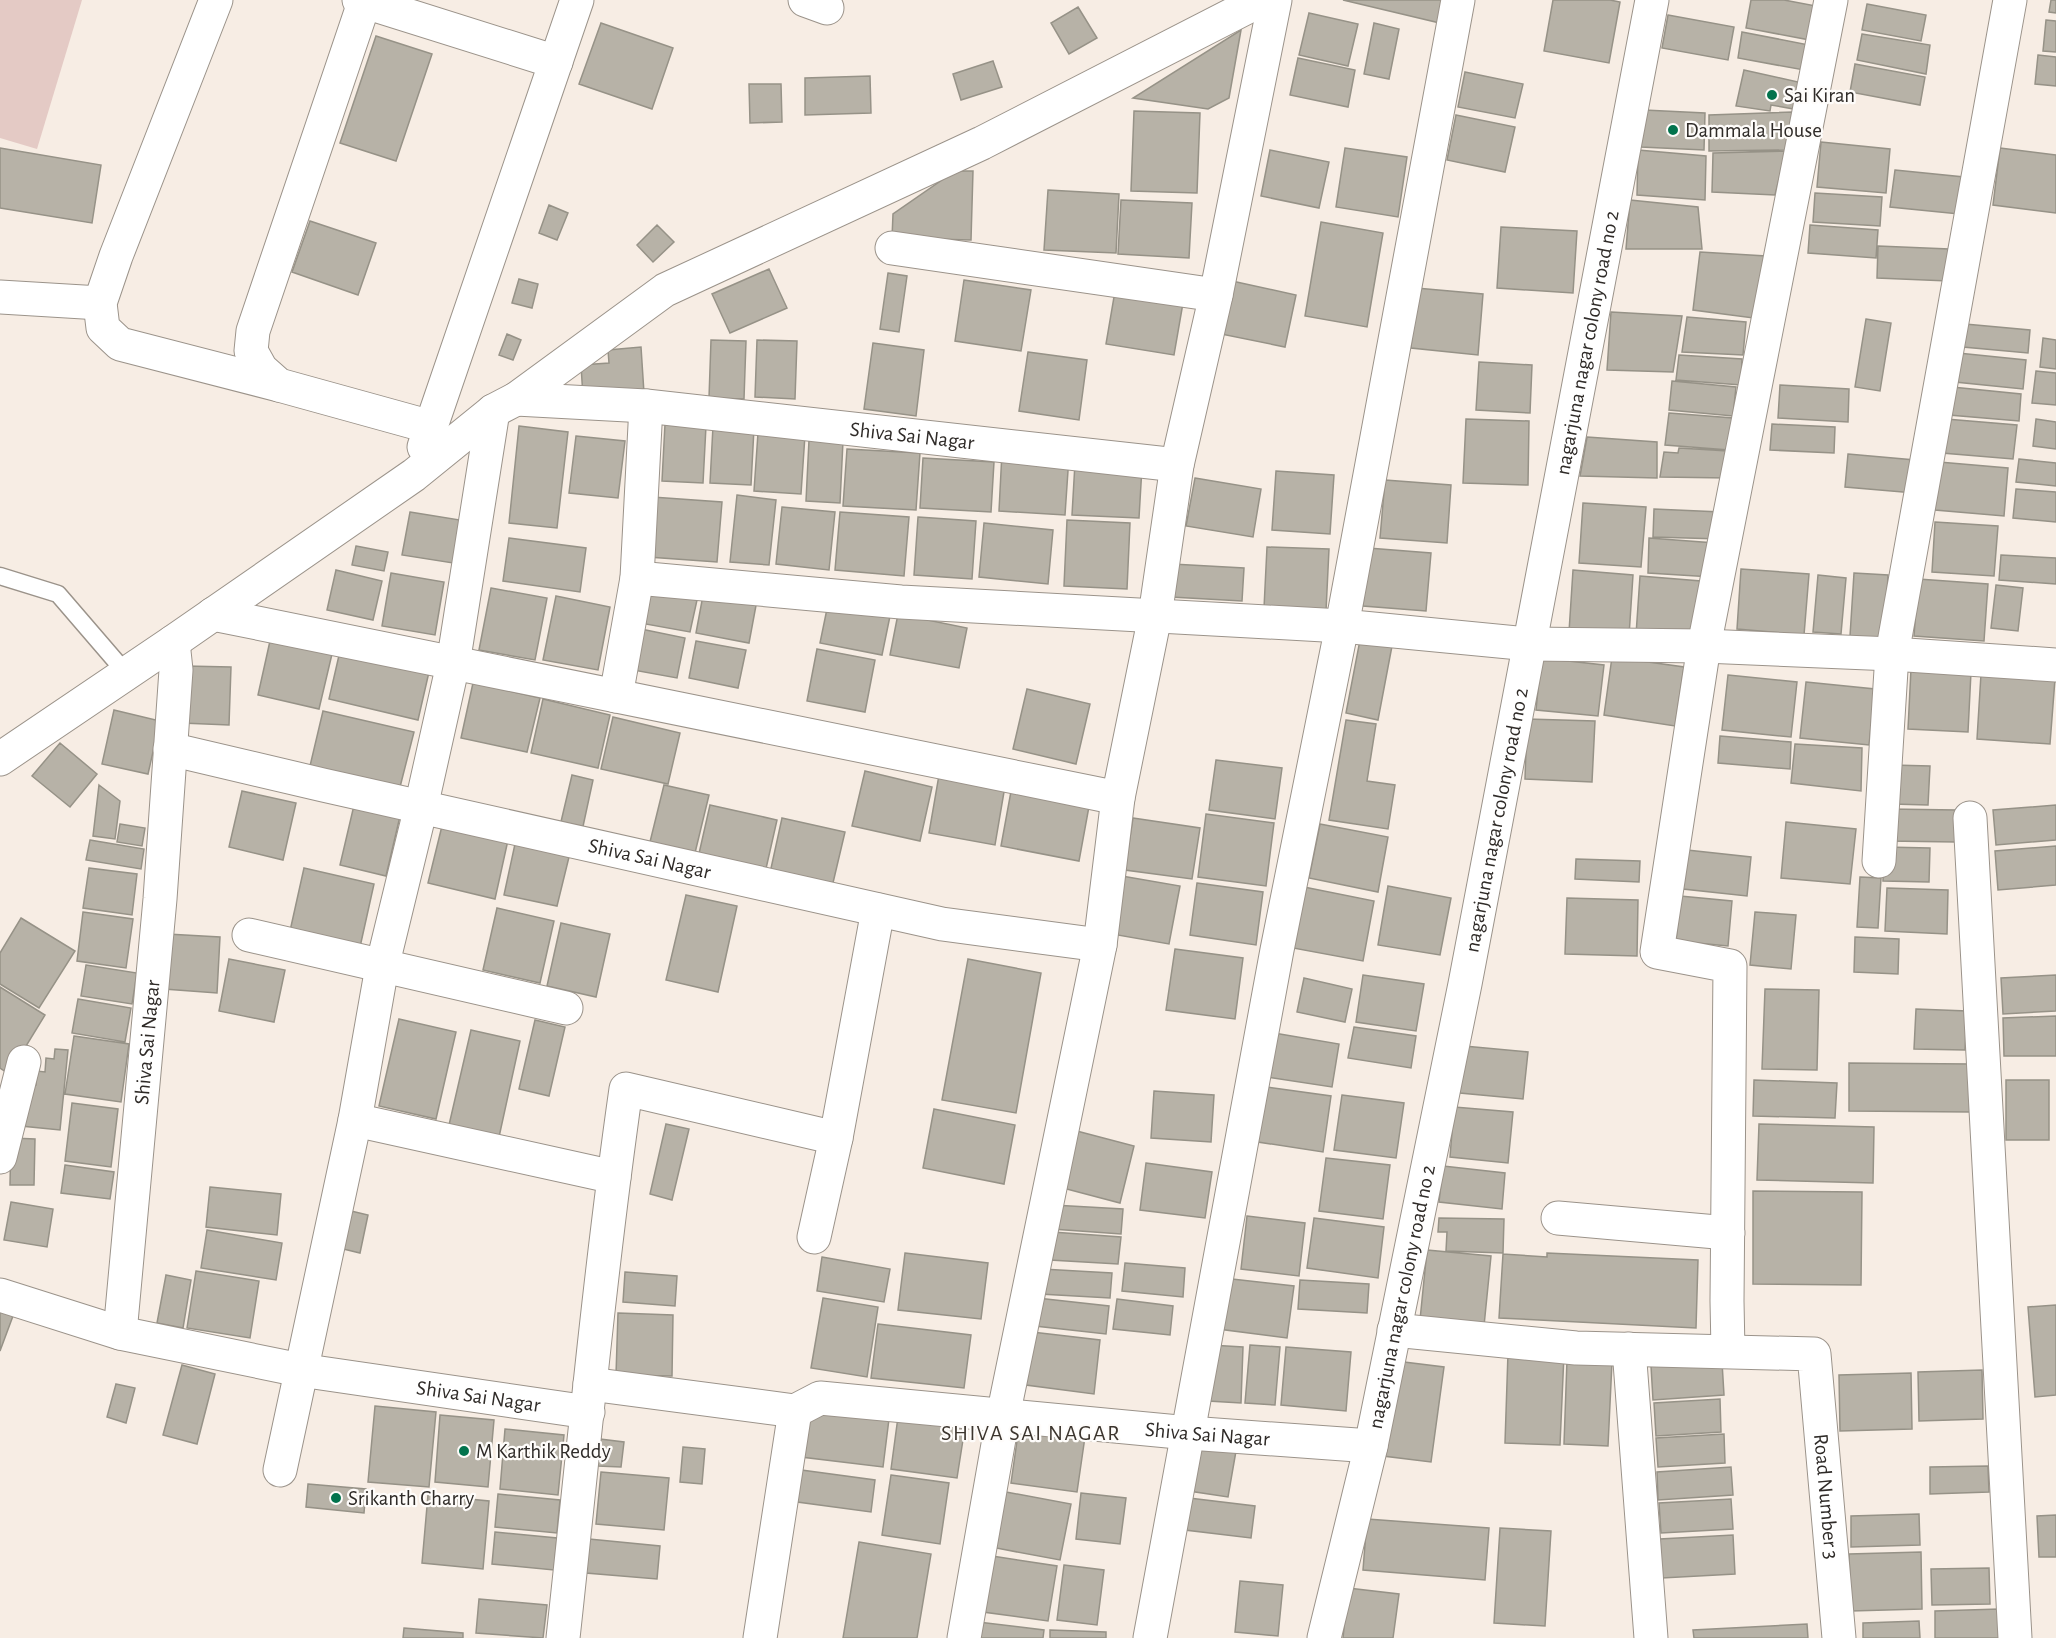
<svg xmlns="http://www.w3.org/2000/svg" width="2056" height="1638" font-family="'Alegreya Sans',sans-serif">
	<style>
		.green { fill: #e4cac5 }
		.building { fill: #b7b2a7; stroke: #969287; stroke-width: 1.5 }
		.lines { fill: none; stroke-linecap: round; stroke-linejoin: round }
		.service-casing { stroke: #9b938a; stroke-width: 19 }
		.minor-casing { stroke: #9b938a; stroke-width: 35 }
		.tertiary-casing { stroke: #9b938a; stroke-width: 35 }
		.service { stroke: #fff; stroke-width: 16 }
		.minor { stroke: #fff; stroke-width: 33 }
		.tertiary { stroke: #fff; stroke-width: 33 }
		.poi-dot { fill: #02734d; stroke: #fefcfa; stroke-width: 2 }
		.labels { text-anchor: middle; stroke-width: 4.5; stroke-linejoin: round; paint-order: stroke }
		.poi-label { font-size: 21px; fill: #2f2b28; stroke: #fefcfa; text-anchor: start }
		.street-label { font-size: 21px; fill: #2f2b28; stroke: #fefcfa }
		.neighbourhood-label { font-size: 22px; letter-spacing: 1.5px; fill: #3c352e; stroke: #fefcfa }
	</style>
	<rect width="100%" height="100%" fill="#f7ede4"/>
	<path class="green" d="M0,0H82L37,149L0,138Z"/>
	<path class="building" d="M1343,0H1449L1444,24Z
		M1553,0H1610L1620,2L1609,63L1544,51Z
		M1751,0H1784L1816,6L1810,40L1746,28Z
		M2051,0H2056V13L2049,12Z
		M1867,4L1926,15L1921,41L1862,30Z
		M1078,7L1097,38L1069,54L1051,23Z
		M1309,13L1358,24L1348,66L1299,55Z
		M1668,15L1734,27L1728,60L1662,48Z
		M2046,20L2056,21V52L2043,51Z
		M601,23L673,48L652,109L579,84Z
		M1374,23L1399,29L1389,79L1364,74Z
		M1241,30L1229,98L1208,109L1133,98Z
		M1742,32L1809,45L1804,70L1738,58Z
		M1862,34L1930,45L1926,74L1857,60Z
		M376,36L432,54L396,161L340,143Z
		M2038,55L2056,57V86L2035,84Z
		M1298,58L1355,70L1348,107L1290,95Z
		M993,61L1002,87L961,100L953,74Z
		M1855,64L1925,77L1920,105L1850,92Z
		M1744,70L1807,84L1805,111L1771,105L1770,111L1736,106Z
		M1465,72L1523,84L1515,118L1458,107Z
		M870,76L871,113L805,115V78Z
		M749,84H781L782,122L750,123Z
		M1644,110L1705,113L1704,150L1641,147Z
		M1134,111L1200,113L1197,193L1131,191Z
		M1792,112L1789,150L1709,151V115Z
		M1456,115L1515,127L1505,172L1447,160Z
		M1821,142L1890,149L1886,193L1817,187Z
		M0,148L101,165L92,223L0,208Z
		M1345,148L1407,157L1398,217L1336,207Z
		M2000,148L2056,155V213L1993,205Z
		M1270,150L1329,162L1319,208L1261,196Z
		M1638,150L1706,156L1705,200L1637,195Z
		M1786,151L1775,195L1712,192L1713,153Z
		M1895,170L1964,177L1959,214L1890,207Z
		M955,171H973L971,240L892,238L893,214Z
		M1048,190L1119,194L1116,253L1044,250Z
		M1815,193L1882,197L1880,226L1813,222Z
		M1121,200L1192,203L1189,258L1118,254Z
		M1630,200L1698,207L1702,249H1626Z
		M549,205L568,213L557,240L539,233Z
		M310,221L376,243L358,295L292,272Z
		M1321,222L1383,233L1367,327L1305,316Z
		M657,225L674,242L653,262L637,245Z
		M1810,225L1878,230L1876,258L1808,253Z
		M1501,227L1577,231L1573,293L1497,288Z
		M1878,246L1949,249L1948,281L1877,278Z
		M1700,252L1766,256L1761,319L1693,310Z
		M769,269L787,308L730,333L712,294Z
		M888,273L907,276L899,332L880,329Z
		M519,279L538,284L532,308L512,303Z
		M964,280L1031,290L1021,351L955,341Z
		M1232,281L1296,295L1285,347L1221,334Z
		M1416,288L1483,294L1478,355L1411,348Z
		M1115,291L1183,303L1174,355L1106,344Z
		M1611,312L1682,316L1673,372L1607,370Z
		M1687,317L1746,322L1743,355L1682,352Z
		M1866,319L1891,323L1880,391L1855,387Z
		M1965,324L2030,330L2028,353L1963,347Z
		M507,334L521,340L513,360L499,355Z
		M2043,338L2056,340V369L2040,367Z
		M711,340L746,341L744,399L709,398Z
		M757,340L797,341L795,399L755,397Z
		M873,343L924,350L916,416L864,409Z
		M641,347L644,393L583,397L581,365L609,363L608,350Z
		M1028,352L1087,360L1079,420L1019,411Z
		M1958,353L2026,360L2023,389L1955,382Z
		M1679,355L1742,359L1741,385L1676,380Z
		M1479,362L1532,365L1530,413L1476,410Z
		M2036,371L2056,373V405L2032,403Z
		M1672,381L1736,387L1733,416L1669,410Z
		M1780,385L1849,389L1848,422L1778,418Z
		M1952,387L2021,394L2019,421L1949,415Z
		M1669,413L1733,418L1729,450L1665,445Z
		M1466,419L1529,421L1528,485L1463,483Z
		M1946,419L2017,425L2013,459L1942,453Z
		M2036,419L2056,422V449L2033,446Z
		M665,424L706,426L703,483L662,481Z
		M1772,424L1835,427L1834,453L1770,450Z
		M519,426L568,432L557,528L509,523Z
		M713,426L754,428L751,485L710,483Z
		M758,433L805,435L801,494L754,491Z
		M576,436L625,441L618,498L569,493Z
		M1587,437L1657,442V478L1580,476Z
		M809,440L843,441L840,503L806,501Z
		M1679,448L1728,451V478L1660,477L1664,452L1678,453Z
		M847,449L920,453L916,510L843,506Z
		M1002,452L1069,456L1065,515L999,511Z
		M1848,454L1915,460L1914,493L1845,487Z
		M923,458L994,462L991,512L920,508Z
		M2019,459L2056,463V486L2016,482Z
		M1939,462L2008,468L2004,516L1935,510Z
		M1075,463L1142,467L1139,518L1072,515Z
		M1276,471L1334,475L1330,534L1272,530Z
		M1195,478L1261,489L1253,537L1186,526Z
		M1385,480L1451,485L1447,543L1380,538Z
		M2016,489L2056,492V522L2013,518Z
		M737,495L776,500L769,565L730,562Z
		M652,497L722,502L717,562L648,557Z
		M1583,503L1646,507L1641,567L1579,563Z
		M782,507L835,512L829,570L776,564Z
		M1654,509L1721,512L1720,539L1653,537Z
		M410,512L460,520L453,563L402,555Z
		M840,512L909,517L904,576L835,570Z
		M918,517L976,521L972,579L914,575Z
		M1067,520L1130,523L1127,589L1064,586Z
		M1935,522L1998,526L1994,576L1932,572Z
		M984,523L1053,530L1048,584L979,577Z
		M509,538L586,548L580,592L503,581Z
		M1649,538L1715,543L1712,577L1648,573Z
		M356,546L388,552L384,571L352,565Z
		M1267,547L1329,549L1326,611L1264,608Z
		M1368,548L1431,553L1426,611L1363,606Z
		M2001,555L2056,558V584L1999,580Z
		M1172,564L1244,568L1242,601L1171,597Z
		M1741,569L1809,574L1804,635L1737,629Z
		M336,570L382,581L373,620L327,610Z
		M1573,570L1633,575L1629,636L1569,632Z
		M391,573L444,582L435,635L382,626Z
		M1854,573L1888,575L1885,638L1850,636Z
		M1818,575L1846,578L1841,634L1813,632Z
		M1640,576L1701,581L1697,639L1636,635Z
		M1918,579L1988,584L1984,641L1914,636Z
		M1996,585L2023,588L2018,631L1991,628Z
		M491,588L547,598L535,660L479,650Z
		M647,589L697,600L690,632L640,623Z
		M704,590L757,600L749,643L696,633Z
		M556,596L610,607L598,670L543,660Z
		M828,604L890,616L882,655L820,643Z
		M898,614L967,628L959,668L890,655Z
		M641,629L685,638L677,678L633,670Z
		M1360,640L1392,646L1378,720L1346,713Z
		M270,641L332,654L319,709L258,695Z
		M696,641L746,650L738,688L689,678Z
		M817,649L875,660L865,712L807,701Z
		M340,651L429,672L418,720L329,699Z
		M1612,657L1684,667L1675,726L1604,715Z
		M1541,658L1604,665L1598,716L1536,710Z
		M185,666L231,667L229,725L182,723Z
		M1911,669L1971,672L1968,732L1908,729Z
		M1981,674L2055,679L2050,744L1977,739Z
		M1728,675L1797,682L1791,737L1722,730Z
		M1806,682L1875,689L1869,745L1800,738Z
		M473,683L540,698L527,752L461,738Z
		M1027,689L1090,704L1076,764L1013,749Z
		M543,699L610,715L598,768L531,753Z
		M114,710L160,721L148,774L102,764Z
		M323,711L414,732L400,787L310,766Z
		M613,717L680,733L668,784L601,769Z
		M1527,719L1595,721L1592,782L1525,779Z
		M1346,720L1376,724L1367,781L1395,785L1388,829L1329,820Z
		M1720,736L1791,742L1790,769L1718,763Z
		M60,743L97,774L70,807L32,776Z
		M1795,744L1862,748L1861,791L1791,783Z
		M1216,760L1282,768L1275,819L1209,810Z
		M1892,765L1930,766L1928,805L1892,804Z
		M865,771L932,787L920,841L852,826Z
		M572,775L593,780L582,831L560,826Z
		M939,775L1005,786L995,845L929,833Z
		M99,785L120,801L115,839L93,836Z
		M664,785L709,795L694,857L649,846Z
		M1012,786L1090,801L1079,861L1001,846Z
		M242,791L296,803L283,860L229,847Z
		M355,801L401,812L386,876L340,865Z
		M710,805L777,820L765,873L698,858Z
		M2056,805V840L1996,845L1993,810Z
		M1888,809L1957,810L1956,842L1887,841Z
		M1206,814L1274,823L1266,886L1198,877Z
		M782,818L845,832L832,887L770,873Z
		M1133,818L1200,828L1192,879L1125,870Z
		M1786,822L1856,829L1850,884L1781,878Z
		M120,824L145,828L142,846L117,842Z
		M1320,824L1388,837L1378,892L1309,878Z
		M442,826L508,840L495,899L428,883Z
		M90,840L144,849L141,869L86,860Z
		M515,844L569,857L557,906L504,895Z
		M2056,846V885L1998,890L1995,851Z
		M1884,847L1930,848L1929,882L1883,881Z
		M1687,850L1751,857L1747,896L1683,889Z
		M1576,859L1640,861L1639,882L1575,879Z
		M89,868L137,874L132,915L83,908Z
		M304,868L374,884L360,947L290,931Z
		M1116,875L1180,886L1169,944L1106,933Z
		M1860,877L1881,878L1878,928L1857,927Z
		M1197,883L1263,892L1256,945L1190,935Z
		M1388,886L1451,898L1440,955L1378,945Z
		M1304,887L1374,901L1363,961L1293,948Z
		M1887,888L1948,890L1947,934L1885,931Z
		M686,895L737,906L718,992L666,980Z
		M1680,896L1732,901L1728,946L1676,941Z
		M1567,898L1638,900L1637,956L1565,954Z
		M497,908L554,921L540,983L483,970Z
		M83,912L133,919L126,968L77,961Z
		M1755,912L1796,915L1791,969L1750,965Z
		M21,918L75,951L39,1008L0,984V953Z
		M561,923L610,934L596,997L547,986Z
		M167,934L220,937L217,993L164,989Z
		M1855,937L1899,939L1898,974L1854,972Z
		M1175,949L1243,958L1235,1019L1166,1010Z
		M229,959L285,970L274,1022L219,1011Z
		M968,959L1041,973L1016,1113L942,1100Z
		M86,965L137,973L132,1004L81,996Z
		M1363,975L1424,984L1416,1031L1356,1022Z
		M2056,975V1011L2003,1014L2001,978Z
		M1304,978L1352,989L1345,1022L1297,1012Z
		M0,987L45,1015L9,1074L0,1068Z
		M1765,989L1819,990L1817,1070L1762,1069Z
		M78,999L131,1008L125,1042L72,1033Z
		M1916,1009L1967,1011L1965,1050L1914,1049Z
		M2056,1016V1056H2004L2003,1018Z
		M399,1019L456,1032L436,1119L379,1106Z
		M535,1020L565,1027L549,1096L519,1089Z
		M1354,1027L1416,1036L1411,1068L1348,1058Z
		M471,1030L520,1041L499,1137L449,1125Z
		M1274,1033L1339,1044L1332,1087L1267,1077Z
		M74,1036L129,1044L121,1102L65,1094Z
		M1464,1046L1528,1052L1523,1099L1460,1093Z
		M55,1049L68,1050L60,1130L21,1126L25,1084L36,1085L37,1071L45,1072L46,1058L54,1059Z
		M1849,1063L1972,1064L1971,1112L1849,1111Z
		M1754,1080L1837,1083L1835,1118L1753,1116Z
		M2006,1080H2049V1140H2006Z
		M1267,1087L1331,1096L1323,1152L1258,1142Z
		M1154,1091L1214,1095L1211,1142L1151,1138Z
		M1342,1095L1404,1103L1396,1158L1334,1150Z
		M72,1103L118,1109L111,1167L65,1161Z
		M1454,1107L1513,1112L1508,1163L1450,1157Z
		M934,1109L1015,1125L1004,1184L923,1168Z
		M666,1124L689,1129L672,1200L650,1194Z
		M1759,1124L1874,1127L1873,1183L1757,1180Z
		M1073,1130L1134,1146L1120,1203L1059,1187Z
		M11,1138L35,1139L34,1185H10Z
		M1326,1158L1390,1165L1383,1219L1319,1211Z
		M1146,1163L1212,1172L1205,1218L1140,1210Z
		M65,1165L114,1172L110,1199L61,1193Z
		M1443,1166L1505,1173L1502,1209L1439,1202Z
		M210,1187L281,1194L277,1235L206,1227Z
		M1753,1191L1862,1192L1861,1285L1753,1284Z
		M11,1202L53,1209L47,1247L4,1240Z
		M1053,1205L1123,1209L1121,1234L1052,1229Z
		M347,1210L368,1215L360,1253L339,1248Z
		M1247,1216L1305,1223L1299,1276L1241,1269Z
		M1314,1218L1384,1227L1378,1278L1307,1268Z
		M1439,1218L1504,1219L1503,1253L1446,1251L1447,1232H1438Z
		M207,1230L282,1243L276,1280L201,1268Z
		M1052,1232L1121,1237L1118,1264L1050,1260Z
		M1427,1250L1491,1256L1484,1326L1420,1320Z
		M905,1253L988,1263L981,1319L898,1310Z
		M1547,1253L1698,1260L1696,1328L1499,1318L1503,1254L1547,1257Z
		M822,1257L890,1269L884,1302L817,1291Z
		M1125,1263L1185,1268L1183,1297L1122,1291Z
		M1042,1269L1112,1273L1110,1298L1040,1294Z
		M196,1271L259,1281L250,1338L187,1328Z
		M625,1272L677,1276L675,1306L623,1302Z
		M166,1275L191,1280L183,1328L157,1323Z
		M1223,1278L1294,1286L1287,1338L1218,1329Z
		M1300,1280L1369,1284L1367,1313L1298,1309Z
		M823,1298L878,1307L867,1377L811,1368Z
		M1037,1298L1109,1306L1106,1334L1035,1326Z
		M1117,1299L1173,1306L1170,1335L1113,1329Z
		M2056,1305V1395L2035,1397L2028,1307Z
		M0,1311L13,1316L0,1351Z
		M618,1313L673,1315L672,1376L616,1375Z
		M878,1324L971,1335L964,1388L871,1378Z
		M1032,1332L1100,1340L1094,1394L1026,1385Z
		M1210,1345L1243,1347L1241,1403L1208,1401Z
		M1250,1345L1280,1347L1275,1405L1245,1403Z
		M1286,1347L1351,1352L1346,1411L1281,1405Z
		M1508,1353L1564,1354L1560,1445L1505,1443Z
		M1567,1360L1612,1362L1608,1446L1564,1444Z
		M1396,1361L1444,1367L1431,1462L1383,1456Z
		M1722,1362L1724,1395L1653,1400L1651,1366Z
		M182,1365L215,1374L197,1444L163,1435Z
		M1982,1370L1983,1419L1919,1421L1918,1372Z
		M1911,1373L1912,1429L1840,1431L1839,1375Z
		M116,1384L135,1388L126,1423L107,1417Z
		M1720,1399L1721,1432L1656,1436L1654,1403Z
		M375,1406L436,1412L429,1487L368,1482Z
		M807,1410L889,1419L883,1467L801,1457Z
		M440,1415L494,1420L488,1487L435,1482Z
		M898,1417L965,1427L957,1478L891,1469Z
		M1020,1420L1086,1430L1077,1492L1011,1483Z
		M505,1429L564,1435L558,1495L500,1489Z
		M1724,1434L1725,1463L1658,1467L1656,1438Z
		M600,1439L624,1442L621,1467L598,1466Z
		M1197,1445L1236,1451L1228,1497L1189,1491Z
		M683,1447L705,1449L702,1484L680,1482Z
		M1988,1466L1989,1492L1930,1494V1467Z
		M1731,1467L1733,1495L1658,1500L1657,1472Z
		M794,1469L875,1480L871,1512L790,1501Z
		M601,1472L669,1478L664,1530L596,1524Z
		M891,1475L949,1483L940,1544L882,1535Z
		M308,1484L366,1489L364,1513L306,1507Z
		M1006,1492L1071,1504L1060,1560L996,1548Z
		M1081,1493L1126,1498L1120,1544L1076,1539Z
		M498,1494L560,1500L557,1533L495,1527Z
		M428,1495L489,1501L483,1569L422,1563Z
		M1189,1498L1255,1506L1251,1538L1185,1530Z
		M1731,1499L1733,1529L1661,1533L1659,1503Z
		M1919,1514L1920,1545L1851,1547V1516Z
		M2056,1515V1557H2039L2037,1516Z
		M1367,1519L1489,1528L1485,1580L1363,1570Z
		M1500,1528L1551,1531L1545,1626L1494,1623Z
		M495,1532L557,1538L554,1570L492,1564Z
		M1733,1535L1735,1574L1662,1578L1660,1539Z
		M589,1539L660,1546L657,1579L586,1573Z
		M859,1542L931,1554L917,1638H843Z
		M1921,1552L1922,1609L1851,1611L1849,1554Z
		M992,1556L1057,1566L1048,1621L983,1612Z
		M1064,1565L1104,1570L1097,1625L1057,1620Z
		M1989,1568L1990,1604L1932,1605L1931,1569Z
		M1240,1581L1283,1585L1278,1636L1235,1632Z
		M1348,1588L1399,1594L1393,1638H1343Z
		M479,1599L547,1605L543,1638L476,1633Z
		M1999,1609L2000,1638H1935V1611Z
		M1919,1621L1920,1638H1863V1623Z
		M978,1622L1044,1630L1043,1638H976Z
		M1807,1624L1808,1638H1694L1693,1630Z
		M404,1628L463,1633V1638H403Z
		M1050,1630L1106,1632V1638H1050Z"/>
	<g class="lines">
		<g class="service-casing">
			<path id="service" d="M0,576L58,594L126,673"/>
		</g>
		<g class="minor-casing">
			<g id="minor">
				<path d="M216,0L116,256L100,303L103,328L120,344L279,385"/>
				<path d="M359,0L556,62"/>
				<path d="M365,0L253,331L251,351L261,369L279,385L431,427"/>
				<path d="M805,0L827,8"/>
				<path d="M892,248L1216,295"/>
				<path d="M0,297L100,303"/>
				<path id="s1" d="M516,399L646,406L1177,465"/>
				<path d="M424,447L577,0"/>
				<path d="M637,578L901,602L1342,626L1529,644L1704,646L1892,654L2056,665"/>
				<path d="M213,614L1118,798"/>
				<path d="M616,696L637,578L646,406"/>
				<path id="s2" d="M170,749L323,785L942,924L1100,945"/>
				<path d="M1970,818L2015,1638"/>
				<path d="M1879,861L1892,654L2010,0"/>
				<path d="M249,935L566,1008"/>
				<path d="M355,1120L614,1177"/>
				<path d="M0,1157L24,1062"/>
				<path d="M1558,1218L1728,1233"/>
				<path d="M814,1237L836,1138L878,910"/>
				<path id="s3" d="M0,1295L120,1333L300,1370L588,1412"/>
				<path id="s4" d="M1394,1330L1576,1348L1814,1354L1839,1638"/>
				<path id="s5" d="M120,1333L160,899L176,670L173,642"/>
				<path d="M1629,1349L1651,1638"/>
				<path d="M1728,1351L1727,1301L1730,966L1657,952L1704,646L1831,0"/>
				<path id="s6" d="M590,1384L795,1411L820,1398L1189,1433L1371,1446"/>
				<path d="M280,1470L355,1120L382,967L421,807L453,664L493,411"/>
				<path d="M563,1638C583,1455 600,1271 626,1089L836,1138"/>
				<path d="M760,1638L795,1411"/>
				<path d="M964,1638L1003,1416L1100,945L1118,798L1155,616L1177,465L1216,295L1275,0"/>
				<path d="M1150,1638L1277,950L1342,626L1458,0"/>
				<path id="s7" d="M1324,1638L1371,1446L1465,984L1652,0"/>
			</g>
		</g>
		<g class="tertiary-casing">
			<path id="tertiary" d="M0,759L173,642L414,475L493,411L516,399L665,290L982,143L1261,0"/>
		</g>
		<use href="#service" class="service"/>
		<use href="#minor" class="minor"/>
		<use href="#tertiary" class="tertiary"/>
	</g>
	<g class="poi-dot">
		<circle cx="1772" cy="95" r="6"/>
		<circle cx="1673" cy="130" r="6"/>
		<circle cx="464" cy="1451" r="6"/>
		<circle cx="336" cy="1498" r="6"/>
	</g>
	<g class="labels">
		<g class="poi-label">
			<text x="1784" y="102">Sai Kiran</text>
			<text x="1685" y="137">Dammala House</text>
			<text x="476" y="1458">M Karthik Reddy</text>
			<text x="348" y="1505">Srikanth Charry</text>
		</g>
		<g class="street-label">
			<text dy="7" stroke="none"><textPath href="#s7" startOffset="1322">nagarjuna nagar colony road no 2</textPath></text>
			<text dy="7" stroke="none"><textPath href="#s1" startOffset="398">Shiva Sai Nagar</textPath></text>
			<text dy="7" stroke="none"><textPath href="#s7" startOffset="836">nagarjuna nagar colony road no 2</textPath></text>
			<text dy="7" stroke="none"><textPath href="#s2" startOffset="492">Shiva Sai Nagar</textPath></text>
			<text dy="7" stroke="none"><textPath href="#s5" startOffset="292">Shiva Sai Nagar</textPath></text>
			<text dy="7" stroke="none"><textPath href="#s7" startOffset="350">nagarjuna nagar colony road no 2</textPath></text>
			<text dy="7" stroke="none"><textPath href="#s3" startOffset="490">Shiva Sai Nagar</textPath></text>
			<text dy="7" stroke="none"><textPath href="#s6" startOffset="624">Shiva Sai Nagar</textPath></text>
			<text dy="7" stroke="none"><textPath href="#s4" startOffset="564">Road Number 3</textPath></text>
		</g>
		<g class="neighbourhood-label">
			<text x="1031" y="1440">SHIVA SAI NAGAR</text>
		</g>
	</g>
</svg>
